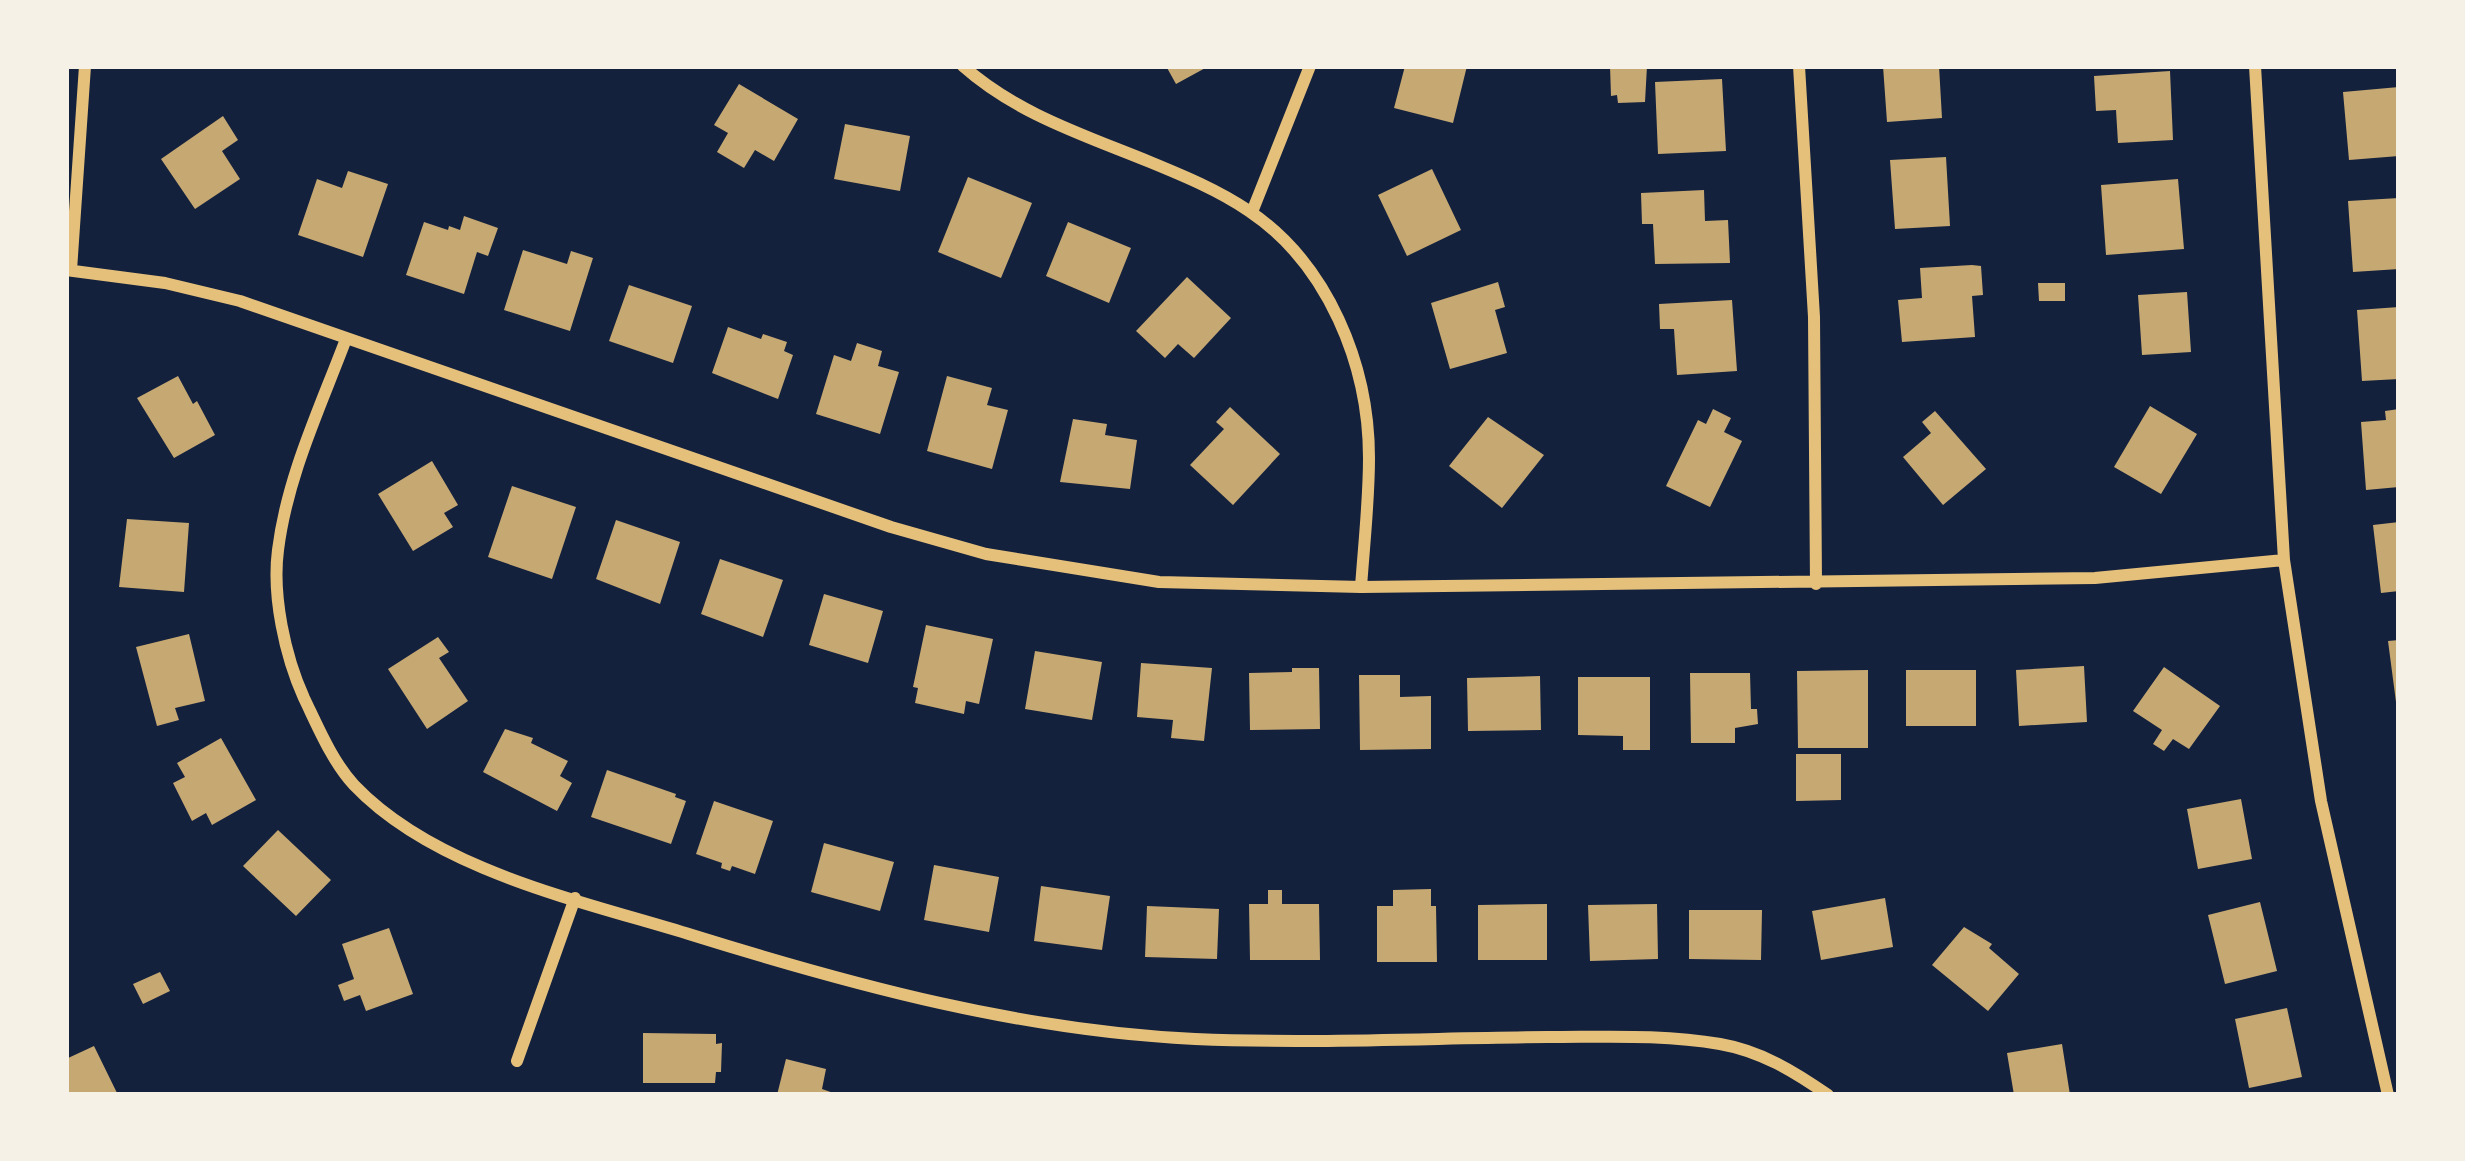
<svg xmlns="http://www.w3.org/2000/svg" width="2465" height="1161" font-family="'Source Serif 4',serif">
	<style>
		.building { fill: #c6a872 }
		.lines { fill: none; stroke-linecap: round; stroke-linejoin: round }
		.minor { stroke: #e5c07b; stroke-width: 12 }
	</style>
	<rect width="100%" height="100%" fill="#14213d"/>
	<path class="building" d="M1166,66H1209L1176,84Z
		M1405,66H1467L1453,123L1394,108Z
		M1610,66H1647L1645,102L1618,103L1617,95L1611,96Z
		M1883,66H1939L1942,118L1887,122Z
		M2170,71L2173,140L2118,143L2116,110L2096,111L2094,76Z
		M1722,79L1726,151L1658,154L1655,82Z
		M739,84L798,119L774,161L755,150L744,168L717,152L728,133L714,125Z
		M2399,87V156L2349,160L2343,92Z
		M223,116L238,140L222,151L240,179L195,209L161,159Z
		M845,124L910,136L900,191L834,179Z
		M1946,157L1950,226L1895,229L1890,160Z
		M1432,169L1461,230L1407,256L1378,195Z
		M348,171L388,184L363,257L298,235L317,179L342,188Z
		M968,177L1032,203L1001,278L938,252Z
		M2178,179L2184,249L2106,255L2101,185Z
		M1704,190L1705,221L1728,220L1730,263L1655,264L1653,224H1642L1641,193Z
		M2399,198V269L2353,272L2348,201Z
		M464,216L498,228L488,256L477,252L464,294L406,275L424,222L448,230L449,226L460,230Z
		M1068,222L1131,248L1109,303L1046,276Z
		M523,250L567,264L571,251L593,258L570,331L504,310Z
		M1972,265L1981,266L1983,295L1972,296L1975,337L1902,342L1898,300L1922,298L1920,268Z
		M1187,277L1231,318L1194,358L1178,344L1165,358L1136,331Z
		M1498,282L1505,307L1495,310L1507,353L1450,369L1431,303Z
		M2038,283H2065V301H2039Z
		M629,285L692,306L673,363L609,341Z
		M2187,292L2191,352L2142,355L2138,295Z
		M1732,300L1737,371L1677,375L1674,329H1660L1659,304Z
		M2399,307V379L2362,381L2357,310Z
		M728,327L761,339L763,334L787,342L784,351L793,355L778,399L712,373Z
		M857,343L882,351L878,366L899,372L880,434L816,414L834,355L851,361Z
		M178,376L193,404L197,401L215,435L174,458L137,398Z
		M947,376L992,388L987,405L1008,410L992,469L927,451Z
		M2150,406L2197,434L2161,494L2114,467Z
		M1230,407L1280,454L1233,505L1190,465L1224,429L1216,422Z
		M1713,409L1731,418L1724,432L1742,441L1710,507L1666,486L1698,420L1706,424Z
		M2399,409V487L2366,490L2361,422L2386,420L2385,411Z
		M1935,411L1986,469L1943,505L1903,457L1931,433L1922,422Z
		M1488,417L1544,455L1502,508L1449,466Z
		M1073,419L1107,424L1105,435L1137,440L1130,489L1060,482Z
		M432,461L458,505L444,513L453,527L413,551L378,494Z
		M512,486L576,507L552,579L488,557Z
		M127,519L189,523L184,592L119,587Z
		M616,520L680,542L660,604L596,579Z
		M2399,522V591L2381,593L2373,525Z
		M720,559L783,580L763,637L701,614Z
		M824,594L883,611L868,663L809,645Z
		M926,625L993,639L979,704L966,701L964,714L915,703L918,688L913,687Z
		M189,634L205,701L175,708L179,720L157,726L136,647Z
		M438,637L449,652L439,658L468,701L427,729L388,669Z
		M2399,640V702H2396L2388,641Z
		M1035,651L1102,662L1092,720L1025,709Z
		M1141,663L1212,668L1204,741L1171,738L1173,720L1137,717Z
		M2084,666L2087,722L2019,726L2016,670Z
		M2164,667L2220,706L2189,749L2173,739L2164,751L2153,744L2162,730L2133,711Z
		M1292,668H1319L1320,729L1250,730L1249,673L1292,672Z
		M1868,670V748H1798L1797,671Z
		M1906,670H1976V726H1906Z
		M1690,673H1750L1751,709H1757L1758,724L1735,728V743H1691Z
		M1359,675H1400V697L1431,696V749L1360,750Z
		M1540,676L1541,730L1468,731L1467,678Z
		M1578,677H1650V750H1623V736L1578,735Z
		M505,729L533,738L531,743L568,761L560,776L572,783L557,811L483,772Z
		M221,738L256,800L212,825L206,813L192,821L173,783L185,777L177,763Z
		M1796,754H1841V800L1796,801Z
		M607,770L676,794L675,797L686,801L671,844L591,817Z
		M2241,799L2252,859L2198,869L2187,809Z
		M714,801L773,821L755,874L732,866L730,871L721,868L722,863L696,854Z
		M278,830L331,880L296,916L243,866Z
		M824,843L894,862L880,911L811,892Z
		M934,865L999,877L989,932L924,920Z
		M1041,886L1110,896L1102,950L1034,941Z
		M1431,889V906H1436L1437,962H1377V906H1393V890Z
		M1268,890H1282V904H1319L1320,960H1250L1249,904H1268Z
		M1885,898L1893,947L1821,960L1812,911Z
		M2260,902L2277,971L2225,984L2208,915Z
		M1547,904V960H1478V905Z
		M1657,904L1658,959L1590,961L1588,905Z
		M1147,906L1219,909L1217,959L1145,957Z
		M1689,910H1762L1761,960L1689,959Z
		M1964,927L1992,944L1989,948L2019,974L1988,1011L1932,965Z
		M389,928L413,994L366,1011L360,995L344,1001L338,985L354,979L342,944Z
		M160,972L170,991L143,1004L133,984Z
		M2287,1008L2302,1077L2249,1088L2235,1019Z
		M643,1033L716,1034V1044L722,1043L721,1072H716L715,1083H643Z
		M2062,1044L2070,1095H2014L2007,1053Z
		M94,1046L118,1095H66V1059Z
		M786,1059L826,1069L822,1089L839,1095H777Z"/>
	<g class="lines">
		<path class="minor" d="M963,66C1017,114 1084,135 1150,162C1184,176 1218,190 1249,211C1328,264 1369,365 1369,458C1369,501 1364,544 1361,587
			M1799,66L1814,317L1816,584
			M2255,66L2284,560L2321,801L2388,1095
			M1252,212L1310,66
			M66,270L165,283L240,301L891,527L986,554L1159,582L1361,587L2095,578L2284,560
			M71,270L85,66
			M346,339C320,408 287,477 278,550C272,596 285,656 304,698C318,727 332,761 354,785C436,871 582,901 692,935C856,986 1023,1031 1195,1039C1312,1044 1431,1038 1548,1037C1605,1037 1664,1034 1720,1044C1761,1051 1795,1072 1828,1095
			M517,1061L575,898"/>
	</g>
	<rect width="2465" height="1161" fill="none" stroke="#f6f1e7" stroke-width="138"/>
</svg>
